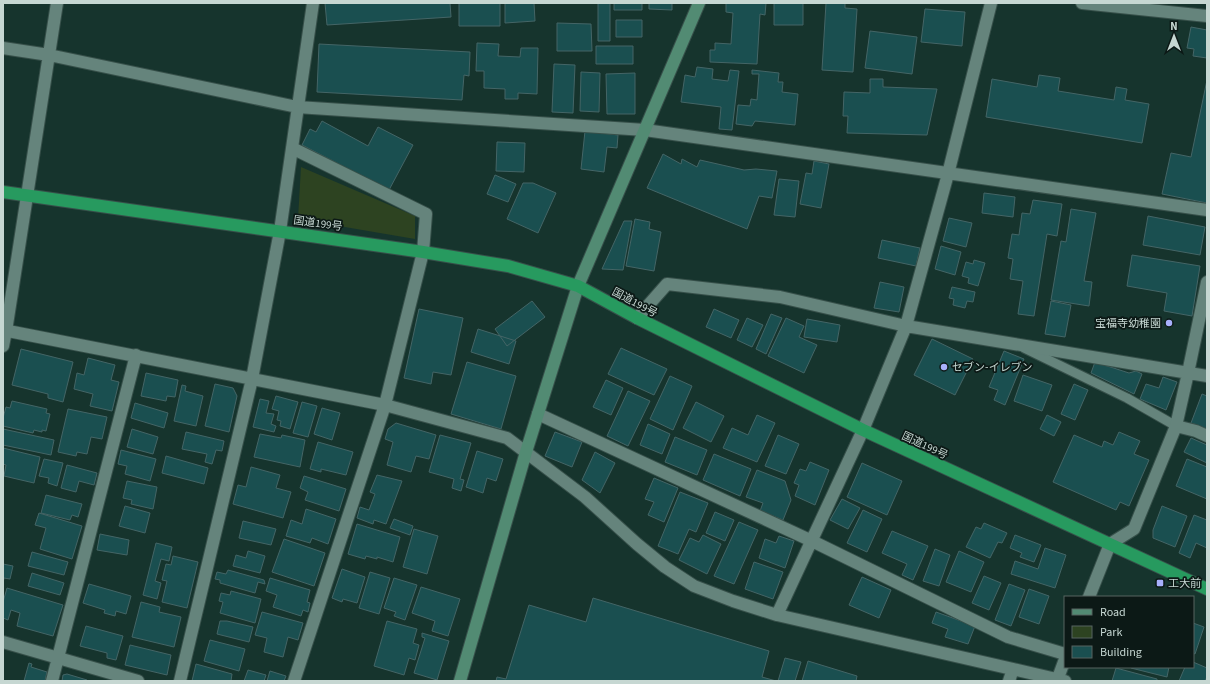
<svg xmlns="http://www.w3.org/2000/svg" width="1210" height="684" font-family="'Source Sans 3','Noto Sans JP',sans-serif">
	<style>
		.green { fill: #2d4321 }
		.building { fill: #1a4f50; stroke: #446566 }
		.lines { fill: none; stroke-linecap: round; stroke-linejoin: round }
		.lane-casing { stroke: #37504a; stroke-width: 11 }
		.street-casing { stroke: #37504a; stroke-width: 14 }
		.secondary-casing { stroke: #37504a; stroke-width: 14 }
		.highway-casing { stroke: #37504a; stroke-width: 14 }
		.lane { stroke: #65847c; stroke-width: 9 }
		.street { stroke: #65847c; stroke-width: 12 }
		.secondary { stroke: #528b73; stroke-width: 12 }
		.highway { stroke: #279a5f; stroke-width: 12 }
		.poi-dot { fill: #a8b0fc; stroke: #0c1916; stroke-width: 1.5 }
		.labels { text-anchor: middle; stroke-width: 3.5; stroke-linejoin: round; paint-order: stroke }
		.street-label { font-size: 11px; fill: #c6d7d2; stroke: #0c1916 }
		.poi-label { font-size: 11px; fill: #c6d7d2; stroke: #0c1916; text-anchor: start }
	</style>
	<rect width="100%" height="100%" fill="#16342d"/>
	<path class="green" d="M301,167L415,216V239L298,219Z"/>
	<path class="building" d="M325,3H450L451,17L327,25Z
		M459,3H500V26H459Z
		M505,3H534L535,21L505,23Z
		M598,3H610V41H598Z
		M614,3H642V10H614Z
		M649,3H672V10L649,9Z
		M726,3H766L765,15L760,14L757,64L710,62V50H715V43L731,44L733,13L726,12Z
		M774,3H803V25H774Z
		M826,3H845V8L857,9L853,72L822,70Z
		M925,9L965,12L962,46L921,42Z
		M616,20H642V37H616Z
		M557,23L591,24L592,51H557Z
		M1191,27L1207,30V58L1193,56L1194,49L1187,48Z
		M870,31L917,37L912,74L865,68Z
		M477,43L499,44L498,56L520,57L521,48H538L537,94L518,93V99H505V89L484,88V71H476Z
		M319,44L470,52L469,76L464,75L462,100L317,92Z
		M596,46H633V64H596Z
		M554,64L575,65L573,113L552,112Z
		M697,67L713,69L712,79L728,81L730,70L739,71L732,130L719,129L721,107L681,102L685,75L695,77Z
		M752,70L779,73L778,82H783L782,92L798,94L795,125L755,121L752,126L736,124L738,105L750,106L751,99L757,100L759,74H752Z
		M581,72L600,73L599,112L580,111Z
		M635,73V114H607L606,74Z
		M1039,75L1060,78L1058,91L1114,100L1116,87L1127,89L1125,100L1149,104L1142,143L986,117L992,79L1037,87Z
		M870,79H883V87L937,89L927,135L847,133L848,116H843L844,92L870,93Z
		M1207,80V203L1162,194L1171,153L1191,157Z
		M322,121L368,146L378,127L413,145L389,190L302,145L310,129L316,132Z
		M585,131L618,135L617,148L607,147L604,172L581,169Z
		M497,142L525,143L524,172L496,171Z
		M663,154L681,164L682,159L697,167L700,160L744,170L756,169L777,171L772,198L759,196L747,229L647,188Z
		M814,161L829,164L821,208L800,204L806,173L812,174Z
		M495,175L516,184L508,202L487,194Z
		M779,179L799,181L795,217L774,215Z
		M523,183H533L556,193L538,233L507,219Z
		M984,193L1015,197L1013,217L982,213Z
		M1033,200L1062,204L1057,236L1047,234L1034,316L1018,314L1023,281L1010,279L1013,259L1008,258L1012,234L1019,235L1022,213L1030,214Z
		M1071,209L1096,213L1084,281L1092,282L1089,306L1051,300L1061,241L1066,242Z
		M1148,216L1205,227L1200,255L1143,245Z
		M949,218L972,223L966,247L943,241Z
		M635,219L650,222L649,229L661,232L654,271L626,266Z
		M624,221H632L623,270L602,269Z
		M882,240L920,248L916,266L878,258Z
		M941,246L961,252L955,275L935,269Z
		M1132,255L1200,266L1192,316L1164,311L1167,293L1127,286Z
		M974,260L985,263L978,286L968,283L969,278L962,276L966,262L973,264Z
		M880,282L904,287L899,312L874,308Z
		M952,287L975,292L973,302L967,301L965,308L953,305L954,299L949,298Z
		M532,301L545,317L507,346L495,329Z
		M1051,301L1071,305L1065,337L1045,334Z
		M419,309L463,318L451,375L433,372L431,384L404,378Z
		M714,309L739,320L731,338L706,327Z
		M771,314L782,318L766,354L756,349Z
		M747,318L763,325L752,347L737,340Z
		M786,318L804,326L799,337L817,345L804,373L768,356Z
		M807,319L840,325L837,342L804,337Z
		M478,329L516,341L509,364L471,352Z
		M932,339L973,359L955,395L914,375Z
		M621,348L667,369L654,395L608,374Z
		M21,349L73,362L63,402L48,398V394L12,385Z
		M1004,351L1024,359L1005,405L994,400L998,390L989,387Z
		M88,358L115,365L111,380L119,382L112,411L90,406L93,394L74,389L77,373L84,375Z
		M467,362L516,376L501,429L451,414Z
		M1095,362L1129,373L1136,371L1142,374L1134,394L1091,373Z
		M146,373L178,380L175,397L167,396L166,401L141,396Z
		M1023,375L1052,385L1042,411L1014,401Z
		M670,376L692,386L673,430L650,419Z
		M1163,377L1177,382L1166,410L1140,399L1146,384L1159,388Z
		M606,380L623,388L611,415L593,407Z
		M215,384L233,388L237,396L229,432L205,426Z
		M1074,384L1088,390L1075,420L1061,414Z
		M182,385L186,386L185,391L203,396L196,426L174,421Z
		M628,391L650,401L628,446L607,436Z
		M1202,394L1207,396V429L1191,423Z
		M276,396L298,402L290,429L280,426L281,421L277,420L279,411L272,409Z
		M260,399L269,401L266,413L274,414L271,424L276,426L274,432L253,427Z
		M12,401L47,409L46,413L50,414L46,431L42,430V432L34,430L33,433L3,426V418L6,407L10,408Z
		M302,402L317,406L308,437L293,433Z
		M696,402L724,416L711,442L683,428Z
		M135,403L168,413L164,428L131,418Z
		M322,408L340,413L332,440L314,434Z
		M68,409L107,417L102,439L91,437L87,454L77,452L76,456L58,452Z
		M757,415L775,423L757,462L723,448L732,428L748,435Z
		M1047,415L1061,422L1054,436L1040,429Z
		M396,423L436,435L429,459L416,456L411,472L387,465L393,442L385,439L388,429Z
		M648,424L670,434L662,454L640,445Z
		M3,429L54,440L51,455L3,445Z
		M132,429L158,437L153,454L127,447Z
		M186,432L224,441L222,451L216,450L212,464L205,462L207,454L182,449Z
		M555,432L582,442L572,467L545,456Z
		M1119,432L1140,441L1134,454L1149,460L1129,506L1120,502L1116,510L1053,482L1074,435L1102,447L1104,441L1113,445Z
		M260,434L281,438L282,435L305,440L300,467L254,457Z
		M440,435L471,443L460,479L464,480L461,491L452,488L454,479L429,472Z
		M778,435L799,444L786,474L765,466Z
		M675,437L707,450L697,475L665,462Z
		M1191,438L1207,445V463L1184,452Z
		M318,442L353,452L346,475L321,469V472L310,469Z
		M3,448L40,457L34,483L4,476L6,465L3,464Z
		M121,450L156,459L150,481L125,474L127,466L118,464Z
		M477,451L503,459L496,481L487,478L483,493L466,487Z
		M595,452L615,463L600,493L582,480Z
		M714,454L751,469L740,496L703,480Z
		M166,456L208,468L204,484L162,473Z
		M44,459L63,463L57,486L48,483L49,478L39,476Z
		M1187,459L1207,467V499L1176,486Z
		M810,462L829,470L815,505L795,496L799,485L794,483L800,469L806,471Z
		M862,463L902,481L887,515L847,497Z
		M67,465L97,473L94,485L79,481L76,492L61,488Z
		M251,467L280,475L276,488L291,492L283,518L233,504L238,485L246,487Z
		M757,470L785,481L791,500L783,520L760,511L763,503L746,497Z
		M377,475L402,481L386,524L374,520L373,524L357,518L360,507L369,510L375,494L370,492Z
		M304,476L346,489L339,511L305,500L308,492L300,488Z
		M654,478L678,488L664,522L648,515L654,502L645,499Z
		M127,481L157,487L153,509L131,504L132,500L123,498Z
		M680,492L708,503L696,532L689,529L678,554L658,546Z
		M46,495L82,504L78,517L72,515L70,520L41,513Z
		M842,499L860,508L848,529L830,520Z
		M125,506L150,513L145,533L119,526Z
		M1162,506L1187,516L1175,547L1153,538V530Z
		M306,509L336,519L328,544L312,538L310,543L286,536L291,520L302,524Z
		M863,510L882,519L867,552L847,543Z
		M715,512L734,520L725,541L706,533Z
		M39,513L82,526L72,559L40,549L46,528L35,525Z
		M1194,515L1207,520V548L1196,543L1190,558L1179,553Z
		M394,519L413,526L410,535L390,528Z
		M243,521L276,529L271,545L239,538Z
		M739,522L758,530L734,584L714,576Z
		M984,523L1007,533L1002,543L998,542L990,558L966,547L976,527L981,529Z
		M357,524L400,537L393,562L377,557V559L366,556L365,559L348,554Z
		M414,529L438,536L427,574L403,567Z
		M892,531L928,546L913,580L902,575L907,564L882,553Z
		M100,534L129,540L127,555L97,550Z
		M703,535L721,544L707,574L679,560L690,538L699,542Z
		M1015,535L1041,545L1034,562L1020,557L1022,553L1010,548Z
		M779,536L794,541L785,568L759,558L765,539L776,543Z
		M284,539L325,553L314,586L272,572Z
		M156,543L172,547L169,561L161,559L155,581L161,583L157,599L143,595Z
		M1045,548L1066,555L1055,588L1011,574L1015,561L1038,569Z
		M935,549L950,555L939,586L923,581Z
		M248,551L265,556L260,573L233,566L236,555L246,558Z
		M959,551L984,562L971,592L946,582Z
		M32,552L68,562L64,575L28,566Z
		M173,556L198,562L187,608L162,602L167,581L162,580L166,564L171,565Z
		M754,562L783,572L773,599L745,589Z
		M3,564L13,566L10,579L4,578L3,583Z
		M342,569L365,577L357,603L343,599L342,602L332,598Z
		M228,570L264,580L265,584L258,582L255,593L220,583V580L215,579L217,572L226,574Z
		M370,572L390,578L379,614L359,608Z
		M32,573L64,583L60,595L28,586Z
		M984,576L1001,583L989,610L972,603Z
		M862,577L891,590L879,618L849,605Z
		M270,578L310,590L307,602L310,603L308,612L303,610L301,616L273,607L277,595L266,591Z
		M394,578L417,585L405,620L394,616L396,612L384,608Z
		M89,584L131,596L126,614L116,611L115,616L104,613L105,610L83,603Z
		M1009,584L1025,590L1011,626L995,620Z
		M421,587L460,599L448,636L432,631L435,621L412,613Z
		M7,588L63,605L53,636L17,626L20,613L11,610L8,620L3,618V602Z
		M1029,589L1049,596L1039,624L1019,617Z
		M231,591L261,599L255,623L220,613L223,602L219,601L221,593L230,595Z
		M593,598L769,651L762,677L776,681H496L497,677L506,679L529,605L586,622Z
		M141,602L160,607L159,612L181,617L174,647L132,637Z
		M262,612L303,623L298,640L288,637L283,657L264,652L267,638L255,635Z
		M936,612L975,626L968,644L945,637L948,629L932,623Z
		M220,621H227L253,627L249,642L217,634Z
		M387,621L417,629L413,643L419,645L415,660L409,658L404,675L374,666Z
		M1193,623L1204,627L1195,654L1193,653Z
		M86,626L123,636L116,660L107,658V653L80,646Z
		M422,633L449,641L437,680L414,673L425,638L422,637Z
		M210,640L245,649L239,671L204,661Z
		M130,645L171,655L167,675L125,665Z
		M785,658L801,662L795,681H778Z
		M808,661L857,676L856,681H802Z
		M1193,662L1207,668V677L1205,681H1179L1185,667H1193Z
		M29,663L32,664L31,667L47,672L45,681H24Z
		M196,664L232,674L231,681H192Z
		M1131,667H1169L1167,677L1131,668Z
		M1116,668L1157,679V681H1112Z
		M248,670L266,675L264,681H244Z
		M270,671L286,676L284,681H267Z
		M67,674L87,680V681H62L63,675Z"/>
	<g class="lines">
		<g class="lane-casing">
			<path id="lane" d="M1024,348L1127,398L1176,426"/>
		</g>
		<g class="street-casing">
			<path id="street" d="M1082,3L1207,16
				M3,48L49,55L297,107L645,130L1207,210
				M292,148L426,214L423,252L385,405L294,681
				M637,318L667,284L780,297L906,326L1207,376
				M3,330L385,405L507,438L585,497L637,544L665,567L694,586L733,601L777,615L1065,681
				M3,346L6,331L57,3
				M538,414L812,541L1008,637L1065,654
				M1176,426L1196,431L1207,436
				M1089,597L1110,544L1134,529L1176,426L1188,373L1207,282
				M777,615L863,430L906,326L948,174L991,3
				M3,642L138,681
				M1058,678L1065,659
				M52,681L136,355
				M180,681L252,379L280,231L313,3
				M1009,681L1013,669"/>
		</g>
		<g class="secondary-casing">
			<path id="secondary" d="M460,681L526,452L578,286L699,3"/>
		</g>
		<g class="highway-casing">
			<path id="highway" d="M3,192L423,252L508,266L578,286L637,318L863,430L1207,589"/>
		</g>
		<use href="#lane" class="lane"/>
		<use href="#street" class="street"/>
		<use href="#secondary" class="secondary"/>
		<use href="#highway" class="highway"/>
	</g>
	<g class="poi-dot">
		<circle cx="1169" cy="323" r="4"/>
		<circle cx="944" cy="367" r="4"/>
		<rect x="1156" y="579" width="8" height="8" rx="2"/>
	</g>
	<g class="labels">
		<g class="street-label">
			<text transform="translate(318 223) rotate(8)" y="4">国道199号</text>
			<text transform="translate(635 302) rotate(28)" y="4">国道199号</text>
			<text transform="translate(925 445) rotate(25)" y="4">国道199号</text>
		</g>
		<g class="poi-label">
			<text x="1161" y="327" text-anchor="end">宝福寺幼稚園</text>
			<text x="952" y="371">セブン-イレブン</text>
			<text x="1168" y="587">工大前</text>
		</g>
	</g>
	<rect width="1210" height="684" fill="none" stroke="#c6d7d2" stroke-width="8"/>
	<rect x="1064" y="596" width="130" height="72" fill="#0c1916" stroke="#566561"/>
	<rect x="1072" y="609" width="20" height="6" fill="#528b73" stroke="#566561"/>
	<text x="1100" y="616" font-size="12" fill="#c6d7d2">Road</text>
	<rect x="1072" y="626" width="20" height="12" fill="#2d4321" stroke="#566561"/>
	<text x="1100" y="636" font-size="12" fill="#c6d7d2">Park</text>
	<rect x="1072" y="646" width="20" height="12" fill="#1a4f50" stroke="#566561"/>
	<text x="1100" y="656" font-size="12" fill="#c6d7d2">Building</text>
	<g transform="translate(1174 36)" stroke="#0c1916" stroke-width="3" paint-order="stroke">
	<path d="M0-3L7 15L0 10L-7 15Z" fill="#c6d7d2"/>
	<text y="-6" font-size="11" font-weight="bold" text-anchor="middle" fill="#c6d7d2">N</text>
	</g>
</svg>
